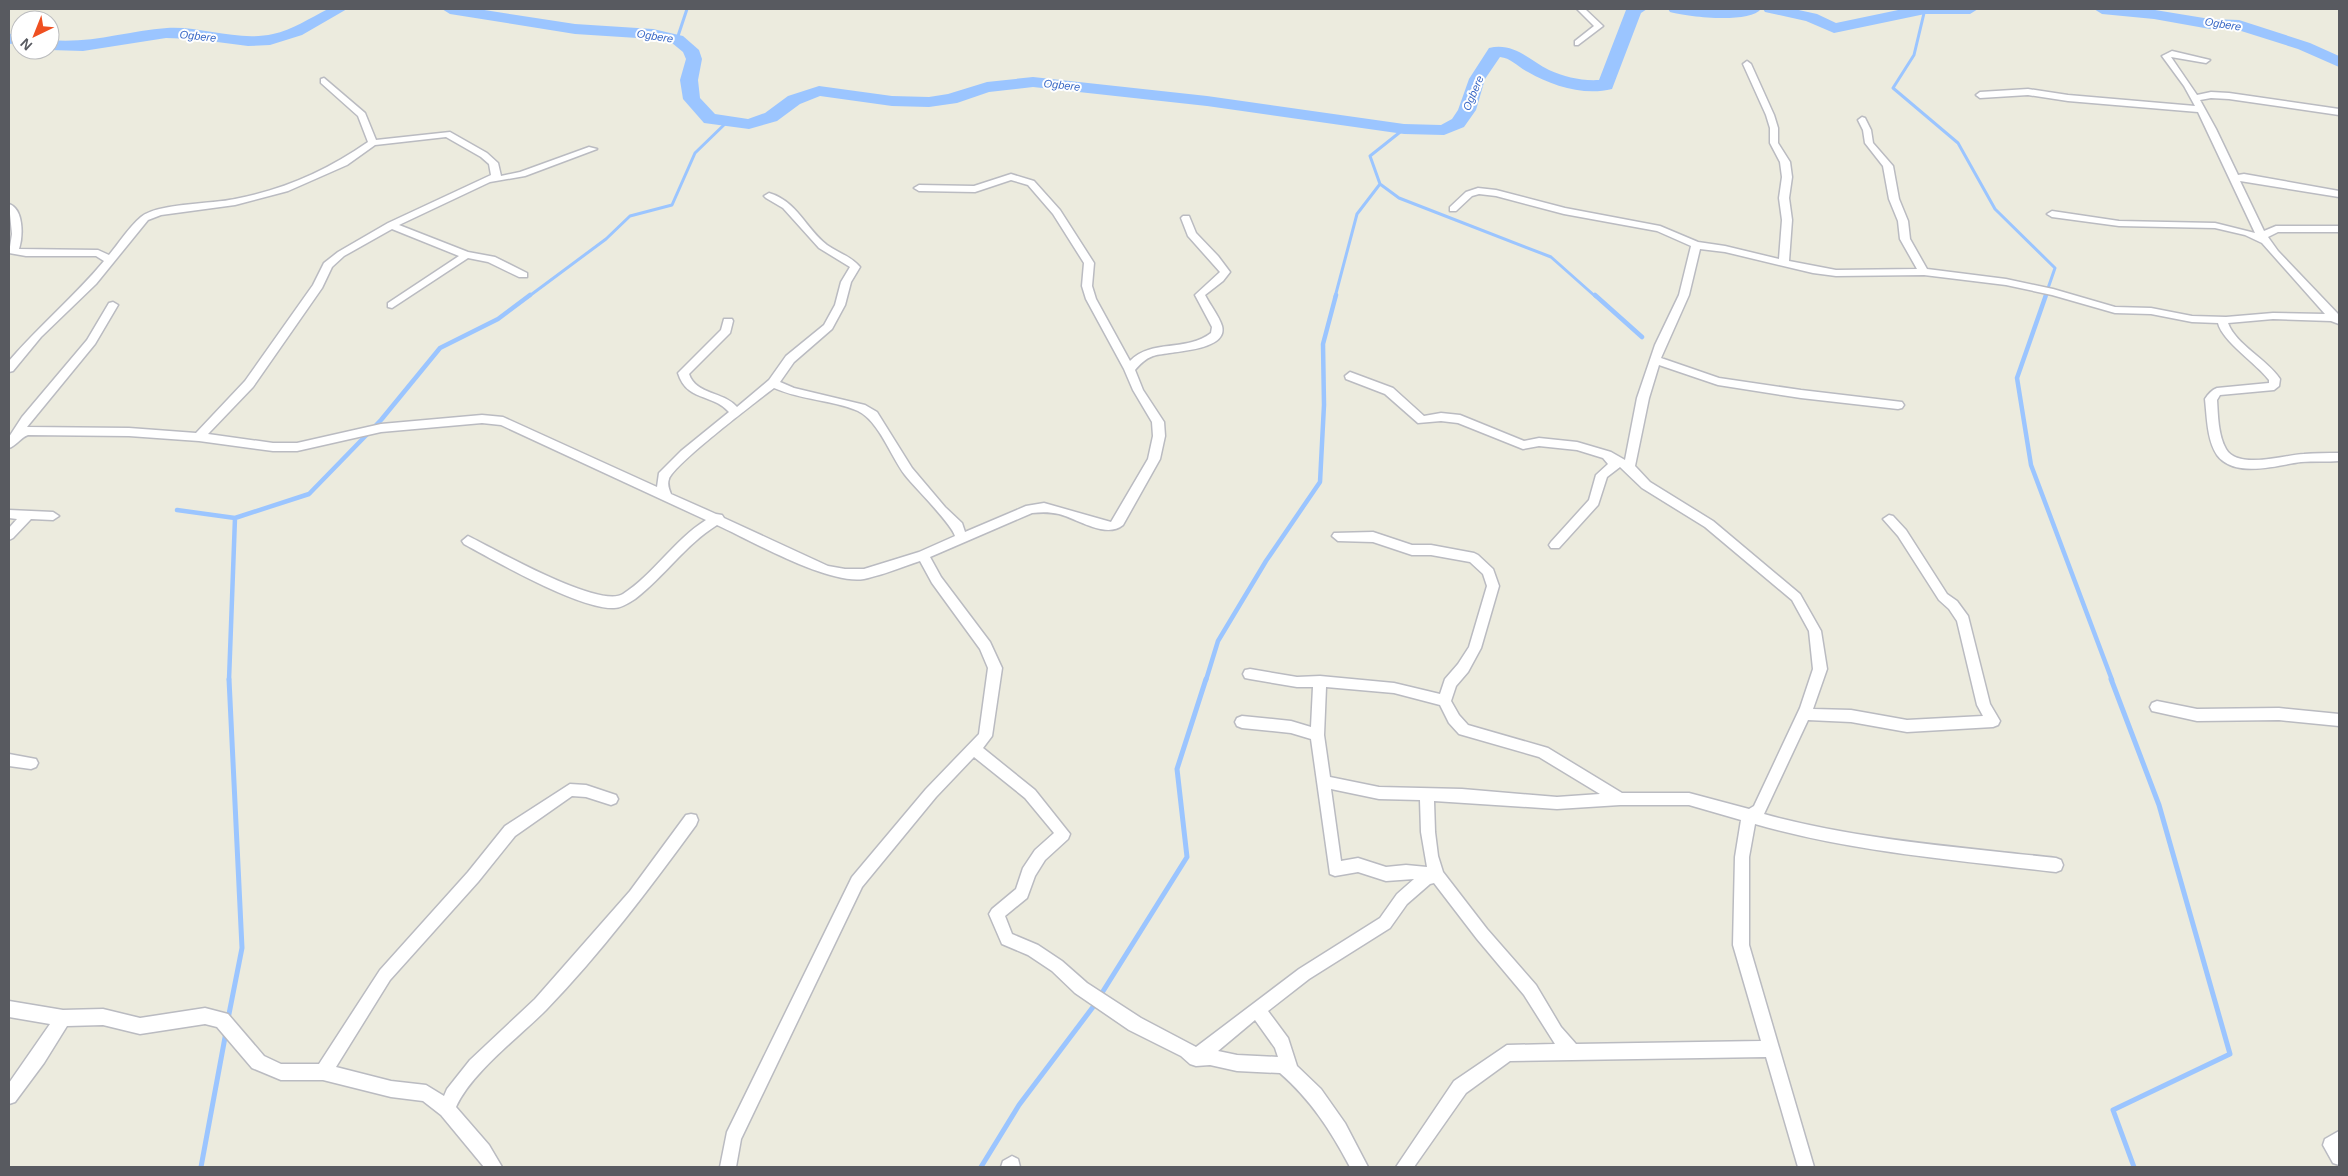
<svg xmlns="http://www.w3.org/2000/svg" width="2348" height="1176" font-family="Arial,sans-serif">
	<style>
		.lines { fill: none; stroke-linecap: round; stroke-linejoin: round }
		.stream-far2 { stroke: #9bc5ff; stroke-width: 3 }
		.stream-far1 { stroke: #9bc5ff; stroke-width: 4.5 }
		.stream { stroke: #9bc5ff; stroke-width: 5 }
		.river { fill: #9bc5ff; fill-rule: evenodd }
		.street-casing { stroke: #babbc1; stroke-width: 3 }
		.street { fill: #fff; fill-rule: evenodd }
		.labels { text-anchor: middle; stroke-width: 4; stroke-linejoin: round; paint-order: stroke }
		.far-water-label { font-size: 11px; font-style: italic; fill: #3a69c6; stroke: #fff }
	</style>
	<rect width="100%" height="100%" fill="#ecebde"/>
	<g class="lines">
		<path class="stream-far2" d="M1925,9L1914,55L1893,88L1958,143L1995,209L2055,268L2045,297
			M677,39L687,9
			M1380,184L1399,198L1551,257L1596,297
			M528,297L606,239L630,216L672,205L695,153L728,121
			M1335,297L1357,214L1380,184L1370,156L1404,129"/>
		<path class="stream-far1" d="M1595,295L1642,337
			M2046,295L2017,378L2031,465L2112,680
			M177,510L235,518L309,494L381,420L440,348L498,319L530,295
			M229,680L235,518
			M1206,680L1218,641L1266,561L1320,482L1324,405L1323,344L1336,295"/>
		<path class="stream" d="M2111,679L2159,805L2230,1054L2113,1110L2134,1167
			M1100,996L1187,857L1177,769L1206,679
			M228,1019L242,948L229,679
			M201,1167L226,1032
			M981,1167L1019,1105L1096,1003"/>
		<path class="river" d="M328,9H347L302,35L270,45L248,46L194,39L166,38L83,51L50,50V40C90,44 127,31 167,28C202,26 238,42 273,34C292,30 310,18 328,9Z
			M442,9H478L575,24L653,29L683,36L699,50L702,59L698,80L700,98L715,114L748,119L765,113L788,96L819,86L892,96L929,97L948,94L987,82L1033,77L1207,96L1404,124L1441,125L1452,119L1458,110L1469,79L1489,48C1514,42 1529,60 1549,70C1565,77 1581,81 1599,80L1626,10L1647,9L1641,13L1612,89C1584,96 1552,86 1528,72C1518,67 1511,58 1500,57L1485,79L1476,110L1464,127L1444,135L1404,134L1207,106L1033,87L989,92L957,103L929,107L892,106L820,96L800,104L777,121L749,129L704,123L683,99L680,80L686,59L683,52L672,43L653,39L575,34L450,14Z
			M1668,9H1761C1750,24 1687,17 1670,12Z
			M1763,9H1794L1817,14L1836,23L1903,9H1978L1970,14H1925L1834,33L1806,21L1765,12Z
			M2094,9H2149L2210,19L2239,20L2310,43L2339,56V67L2298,49L2238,30L2210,29L2154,19L2102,14Z
			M20,33V43L9,44V34Z"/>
		<g class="street-casing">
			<path id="street" d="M1577,9H1585L1603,26L1578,45H1575V41L1594,26Z
				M2172,51L2210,60L2206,63L2171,57L2197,95L2211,92L2229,93L2339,109V115L2229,99L2211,98L2200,100L2216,129L2238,175L2244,174L2339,191V197L2240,181L2264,231L2276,226H2339V232H2278L2268,237L2278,251L2339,315V324L2331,321L2273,319L2228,323C2236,345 2267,359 2280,379L2279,386L2274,390L2220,395L2217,400C2218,415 2218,435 2226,449C2238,470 2284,455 2304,454C2316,453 2327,453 2339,453V461C2327,462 2314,461 2301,462C2277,465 2235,479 2217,455C2207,440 2207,417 2205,399C2208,394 2212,390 2217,388L2269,383V380C2257,364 2222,341 2218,323L2192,322L2151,314L2115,313L2052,295L2006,285L1924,275L1836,276L1813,273L1725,252L1700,249L1689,295L1661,358L1719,378L1801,390L1902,402L1904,405L1902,408L1898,409L1801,398L1718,385L1659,365L1649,398L1635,466L1650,482L1713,521L1800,594L1821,631L1827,669L1813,709L1851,710L1907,720L1983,716L1977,705L1957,621L1949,609L1939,600L1898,536L1883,519L1889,515L1893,516L1906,530L1947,594L1957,601L1968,616L1990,704L2000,721L1998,725L1993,727L1907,732L1851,722L1808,720L1764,814C1859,840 1958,847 2056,858L2061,860L2063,865L2061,870L2056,872C1955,860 1853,852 1755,824L1749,857V945L1814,1167H1798L1766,1057L1510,1061L1466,1093L1414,1167H1396L1454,1081L1507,1045L1555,1044L1524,995L1477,939L1434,883L1430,884L1407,904L1390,928L1309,979L1268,1011L1288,1038L1297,1066L1321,1089L1345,1123L1368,1167H1350C1331,1131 1311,1100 1280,1073L1237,1071L1210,1065L1196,1066L1190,1064L1181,1056L1129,1030L1075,993L1052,971L1028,955L1002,944L989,914L992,909L1016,889L1023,868L1035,850L1054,833L1025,798L974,757L936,797L862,887L741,1139L736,1167H720L727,1132L852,877L926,789L979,734L988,668L980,649L932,583L920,561C902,567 883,575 864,579C828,585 752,541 717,525C685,545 664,577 635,599C629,603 621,608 614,608C579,609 497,562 464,544L462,541L468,536L472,538C498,551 600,609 623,594C654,574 674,540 706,520L501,425L482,423L381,432L297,451H273L199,441L129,436L28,435C20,438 16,446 9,448V437L22,417L87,340L109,303L113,302L118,305L95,344L27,427L129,428L196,433L245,381L313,285L324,263L338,252L388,223L491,175L489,164L481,157L446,137L375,145L347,165L288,191L235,205L161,215L148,220L96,284L41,337L13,371L9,372V361C39,326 75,296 104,261L96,256H26L9,253L12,234L9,204C24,209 23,237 19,249L98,250L109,255C119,243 129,227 141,217C157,203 213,204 235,199C283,190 328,170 368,142L358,116L321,83V79L324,78L365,113L376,140L450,132L487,153L498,163L501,176L520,172L589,147L597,149L525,176L490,182L399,225L468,252L495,257L527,273V277H519L488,262L468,258L392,308L388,307V303L459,256L392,229L344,256L332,267L322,288L253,387L208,434L273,443H297L381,424L482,415L503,417L657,487L659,473L681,451L729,412C712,393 687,402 678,373L721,330L724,319H732L733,321L730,333L689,374C696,395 723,391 737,407L769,380L786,356L824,325L835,305L841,282L850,267L819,248L783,208L766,198L764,196L769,193C797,201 806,229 827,245C838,253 851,256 860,267L851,282L845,305L832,329L794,362L780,382L794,388L865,405L877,412L912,468L945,507L962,523L965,532L1026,506L1044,503L1111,522L1148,459L1153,436L1152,422L1133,390L1124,369L1086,299L1082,286L1084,263L1053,214L1028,185L1011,180L975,192L919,191L914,188L919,185L974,186L1011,174L1034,181L1060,210L1094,263L1092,286L1096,299L1130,361C1151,339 1187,352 1211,333L1212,327L1195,295L1220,272L1188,236L1181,218L1183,216H1189L1196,233L1218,256L1230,272L1223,281L1205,295C1210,305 1219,316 1222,326C1229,352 1167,351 1153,356C1145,359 1140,364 1135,370L1143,390L1164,422L1165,436L1160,459L1123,525C1106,539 1078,519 1059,514C1050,512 1042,512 1032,513L930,557L941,577L990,642L1002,668L992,736L983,748L1035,790L1070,834L1068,839L1045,860L1035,876L1027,898L1005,916L1012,934L1038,945L1062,961L1087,983L1141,1018L1196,1047L1299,969L1380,918L1397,894L1414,879L1386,881L1358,872L1335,876L1330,874L1311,739L1291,733L1242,728L1237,726L1235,722L1237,718L1242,716L1291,721L1311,727L1313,687H1297L1250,679L1245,678L1243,674L1245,670L1250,669L1297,677L1320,676L1394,683L1440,694L1445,679L1458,664L1469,647L1487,586L1483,574L1470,562L1431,555H1412L1373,542L1338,541L1332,536L1334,533L1373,532L1412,545H1431L1474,553L1478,555L1493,569L1499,586L1481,648L1468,672L1456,686L1451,701L1459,715L1468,725L1548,748L1622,793H1689L1749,809L1754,806L1800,708L1813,669L1809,631L1792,600L1705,527L1642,488L1620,467L1607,477L1598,505L1559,548H1551L1549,545L1551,542L1589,500L1596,475L1608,464L1603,458L1577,450L1539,446L1523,449L1458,423L1441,421L1418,423L1385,394L1346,379L1345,376L1350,372L1393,388L1424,416L1441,413L1460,415L1524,441L1539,438L1577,442L1611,452L1625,460L1637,398L1655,345L1679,295L1691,246L1657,231L1564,214L1496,196L1479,194L1472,196L1456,211H1450V207L1466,192L1478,188L1496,190L1565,208L1660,226L1698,242L1725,246L1779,259L1782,220L1779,198L1782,177L1780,162L1770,143V128L1766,115L1743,64L1747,61L1751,64L1774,115L1778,128V143L1790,162L1792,177L1789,198L1792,220L1789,261L1836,270L1917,269L1900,239L1898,221L1889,199L1883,166L1865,143L1863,130L1858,120L1862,117L1865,118L1871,130L1873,143L1893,166L1899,199L1908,221L1910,239L1927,269L2006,279L2053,289L2115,307L2151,308L2192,316L2226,317L2273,313L2325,314L2262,243L2245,235L2215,228L2119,226L2052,217L2047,214L2052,211L2119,221L2215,223L2255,233L2198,112L2068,101L2028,95L1980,98L1976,95L1980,92L2028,89L2068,95L2195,106L2184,86L2162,56ZM774,388C801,400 833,400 858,411C879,421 891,457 905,475C916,489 951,523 955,536L919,552L864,569H845L828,566L724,518L722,515L716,514L671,494C669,489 667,484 669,479C673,465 757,401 774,388ZM1326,687L1394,693L1440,705L1449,723L1459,734L1539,757L1600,794L1557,797L1462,789L1379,787L1330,777L1324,735ZM1331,789L1379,799L1420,800L1421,832L1427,867L1406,865L1386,867L1358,858L1341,861ZM1434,801L1557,809L1620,805H1689L1741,820L1735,857L1733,945L1761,1041L1576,1044L1561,1027L1536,985L1487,929L1443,872L1438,856L1435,832ZM1255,1020L1275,1048L1278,1057L1237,1055L1218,1051Z
				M9,510L53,512L59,516L53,520L31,519L13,538L9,540V528L17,519L9,518Z
				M2157,701L2197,709L2279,708L2339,714V726L2279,720L2197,721L2152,711L2150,707L2152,703Z
				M9,754L36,759L38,763L36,767L31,769L9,766Z
				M570,784L586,785L616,795L618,799L616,803L611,805L586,797L572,796L515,836L478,882L390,980L336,1067L391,1081L426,1085L444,1096L447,1089L470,1060L535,999L630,891L686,815L691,814L696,815L698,820L696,825C650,888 601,953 546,1010C519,1037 471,1073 456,1107L489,1145L502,1167H484L441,1115L423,1101L391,1097L323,1080H281L252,1068L217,1027L205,1024L140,1034L103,1025L67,1026L44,1063L15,1102L9,1104V1083L50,1024L9,1017V1001L63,1010L103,1009L140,1018L205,1008L228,1014L264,1056L281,1064H319L380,970L468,872L505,826Z
				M2339,1131V1165L2333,1163L2323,1145L2325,1139Z
				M1012,1156L1018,1159L1020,1167H1001L1003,1161Z"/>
		</g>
		<use href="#street" class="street"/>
	</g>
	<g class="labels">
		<g class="far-water-label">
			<text transform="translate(2223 24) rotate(9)" y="4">Ogbere</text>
			<text transform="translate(198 36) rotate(6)" y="4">Ogbere</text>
			<text transform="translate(655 36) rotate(9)" y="4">Ogbere</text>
			<text transform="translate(1062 85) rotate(6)" y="4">Ogbere</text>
			<text transform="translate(1473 93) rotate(-67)" y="4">Ogbere</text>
		</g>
	</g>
	<rect width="2348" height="1176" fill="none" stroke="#585a60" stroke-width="20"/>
	<g transform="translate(35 35) rotate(223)"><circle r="24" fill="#ffffff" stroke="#bcbdbf"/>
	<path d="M0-4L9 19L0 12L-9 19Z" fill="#ef5021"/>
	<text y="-8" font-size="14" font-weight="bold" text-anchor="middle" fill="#585a60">N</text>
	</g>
</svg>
